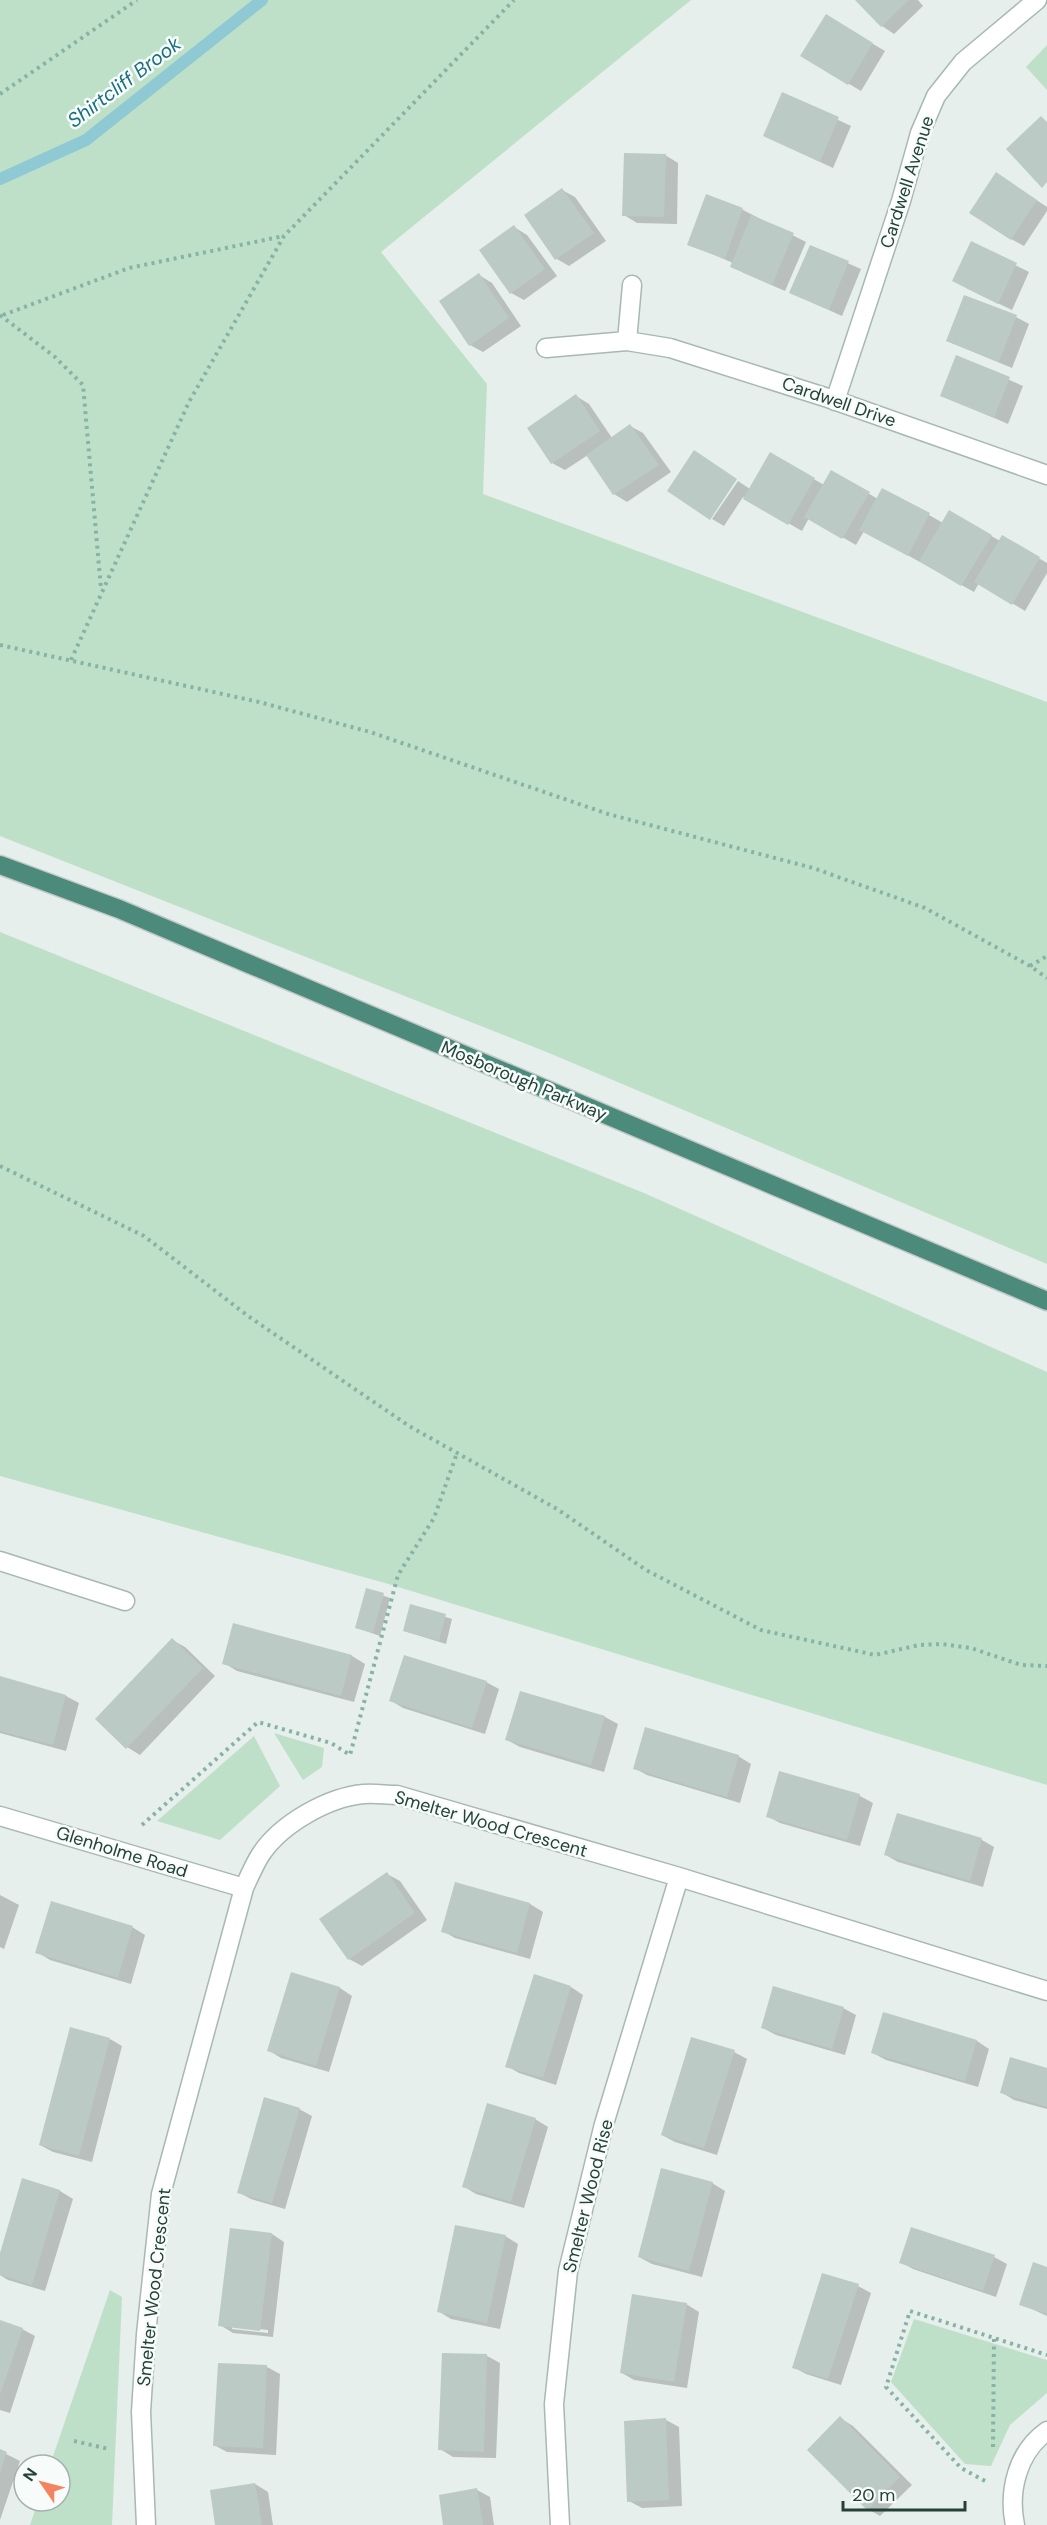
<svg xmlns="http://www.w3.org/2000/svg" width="1047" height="2525" font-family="'DM Sans',sans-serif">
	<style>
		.green { fill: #bfe0c8 }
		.shadow { fill: #0003; fill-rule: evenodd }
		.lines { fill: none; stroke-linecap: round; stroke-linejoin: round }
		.stream { stroke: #8ec9d4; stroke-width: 12 }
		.building { fill: #bbcac4 }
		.service-casing { stroke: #a8b8b2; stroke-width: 21 }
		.minor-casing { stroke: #a8b8b2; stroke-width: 21 }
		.trunk-casing { stroke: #c2cac8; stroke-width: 21 }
		.path { stroke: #86b3a5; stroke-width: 4; stroke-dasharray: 3 4.5; stroke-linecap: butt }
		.service { stroke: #fff; stroke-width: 18 }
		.minor { stroke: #fff; stroke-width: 18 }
		.trunk { stroke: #4c8a7c; stroke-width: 18 }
		.labels { text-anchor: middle; stroke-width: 5; stroke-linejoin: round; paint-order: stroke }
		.street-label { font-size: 18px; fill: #24423a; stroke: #f7fbf9 }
		.water-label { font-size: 20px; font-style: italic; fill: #1c6f80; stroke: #f7fbf9 }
	</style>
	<rect width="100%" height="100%" fill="#e6efeb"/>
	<path class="green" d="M0,0H691L381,252L487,384L483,494L1047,702V1264L549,1053L0,836Z
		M1047,45V90L1026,67Z
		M0,932L644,1193L1047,1372V1785L385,1583L0,1476Z
		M274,1733L324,1748L322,1767L303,1780Z
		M254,1736L280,1786L220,1840L157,1821Z
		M110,2290L122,2297L112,2525H30L38,2501H60V2465H50Z
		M914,2319L1047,2360V2393L1010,2425L991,2466L965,2464L891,2382Z"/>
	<path class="shadow" d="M857,0H918L923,6L894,34L882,26Z
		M827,17L885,51L861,91L802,56Z
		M783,94L851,126L833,168L765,136Z
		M665,155L678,163L677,224L637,223L624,215Z
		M1009,182L1047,207V211L1024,246L1011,239Z
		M562,190L575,197L606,241L569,266L557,259Z
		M707,196L743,210L806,242L785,291L744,273L732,266L733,263L689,244Z
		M514,227L527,235L557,276L524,300L511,293Z
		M972,243L1029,272L1012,310L966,288Z
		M811,247L861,269L842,316L791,293Z
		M479,275L492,283L521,326L483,352L470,345Z
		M1016,317L1029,324L1012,368L947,341Z
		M957,357L1023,386L1008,424L942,395Z
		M576,396L589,404L612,438L630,426L643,433L671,472L627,502L614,494L588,455L565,470L552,463Z
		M771,454L824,485L831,472L878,499L929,515L943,523L950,512L1000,541L1003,537L1047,563V573L1025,611L979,583L974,592L864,531L856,545L809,518L802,531L743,497L724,526L712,519L738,481L750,489Z
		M367,1590L390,1598L380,1636L357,1628Z
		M411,1606L452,1619L446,1644L404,1631Z
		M234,1625L352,1656L365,1664L354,1702L237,1671L224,1663Z
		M172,1640L185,1647L215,1676L140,1755L127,1747Z
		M0,1678L66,1696L79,1703L66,1751L0,1733Z
		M486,1682L499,1689L485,1734L403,1708L390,1700Z
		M521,1693L605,1717L618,1724L604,1772L520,1747L507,1740Z
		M738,1756L751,1764L740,1803L647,1775L634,1768Z
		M780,1772L860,1796L873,1803L860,1846L780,1823L767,1816Z
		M898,1815L982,1840L994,1847L983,1887L898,1862L886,1855Z
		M387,1874L400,1881L427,1920L362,1966L349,1959Z
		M456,1884L530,1904L543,1912L530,1959L455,1938L443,1931Z
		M0,1895L19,1905L4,1949L0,1947Z
		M132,1927L145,1935L131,1984L50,1960L37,1952Z
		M292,1974L340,1988L352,1996L329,2072L281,2058L268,2050Z
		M571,1987L583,1995L556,2085L519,2073L507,2066Z
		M843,2008L856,2015L845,2055L776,2035L763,2028Z
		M110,2039L122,2046L92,2162L53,2152L40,2145Z
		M977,2041L989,2049L978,2087L886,2060L873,2053Z
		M734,2052L747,2059L717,2155L675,2142L662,2135Z
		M1047,2070V2109L1014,2100L1001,2092Z
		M299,2109L312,2116L285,2209L251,2199L238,2192Z
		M535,2119L548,2127L524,2208L476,2194L463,2186Z
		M23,2180L60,2191L73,2199L45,2291L8,2280L0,2275V2258Z
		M712,2183L725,2191L702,2277L652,2264L639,2257Z
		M272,2234L284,2242L273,2337L233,2333L220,2325ZM232,2326L268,2330V2333L232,2329Z
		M505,2236L518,2244L500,2329L451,2319L438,2311Z
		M994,2257L1007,2264L996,2297L913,2269L901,2262Z
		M1047,2268V2316L1021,2304Z
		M858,2286L871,2293L841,2385L806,2374L793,2367Z
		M686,2304L699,2312L687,2388L634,2380L622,2373Z
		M0,2322L22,2329L35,2336L10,2413L0,2410Z
		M487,2356L500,2363L496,2458L453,2457L440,2449Z
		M219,2364L267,2367L280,2374L276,2455L227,2452L214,2445Z
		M840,2418L853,2426L912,2485L880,2516L868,2509Z
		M666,2420L679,2427L682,2506L642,2508L629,2501Z
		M0,2451L20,2461L0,2520Z
		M255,2484L268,2492L273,2525H217Z
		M477,2490L490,2497L494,2525H445Z"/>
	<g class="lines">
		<path class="stream" d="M0,179L86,140L262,0"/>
	</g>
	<path class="building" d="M855,0H909L881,27Z
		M826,14L873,43L848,85L800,56Z
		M782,92L839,117L820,162L763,136Z
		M1041,116L1047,122V182L1042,188L1006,149Z
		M624,153L666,154L664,217L622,216Z
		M996,172L1037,200L1011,240L969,213Z
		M562,188L594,233L555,260L524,215Z
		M706,194L743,208L725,259L687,245Z
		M751,215L794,233L772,285L730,267Z
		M514,225L545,269L510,294L479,250Z
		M971,241L1017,263L998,304L952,281Z
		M810,245L849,261L829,310L789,293Z
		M479,273L509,318L469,346L439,301Z
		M964,295L1017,315L999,362L946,341Z
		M956,355L1010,377L994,418L940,396Z
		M576,394L600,431L551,464L527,428Z
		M630,424L659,465L613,495L586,455Z
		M694,450L737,479L710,520L667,491Z
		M770,452L815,478L788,525L743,499Z
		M831,470L870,492L842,539L804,517Z
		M882,488L930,513L908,556L859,530Z
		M949,510L992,535L961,586L919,561Z
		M1002,535L1040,557L1012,605L974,582Z
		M366,1588L384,1593L373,1633L355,1628Z
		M410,1604L446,1614L439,1641L403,1631Z
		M233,1623L352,1655L341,1696L222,1664Z
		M172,1638L203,1668L126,1749L95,1719Z
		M404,1655L487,1681L472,1728L389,1701Z
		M0,1676L66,1695L53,1745L0,1731Z
		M520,1691L605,1716L591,1765L505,1740Z
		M645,1727L739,1755L727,1797L633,1769Z
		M779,1771L860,1794L847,1840L766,1817Z
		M897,1813L982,1838L970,1881L884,1855Z
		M387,1872L415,1913L348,1960L319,1919Z
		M455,1882L530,1903L517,1953L441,1932Z
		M51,1901L133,1926L118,1978L35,1953Z
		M291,1972L340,1987L316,2066L267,2051Z
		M534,1974L571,1986L543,2078L505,2067Z
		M773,1986L844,2007L832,2049L761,2028Z
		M883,2012L977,2040L965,2081L871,2053Z
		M70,2027L110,2038L79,2156L39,2145Z
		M691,2037L735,2050L704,2148L661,2135Z
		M1010,2057L1047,2068V2107L1000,2093Z
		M264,2097L300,2108L272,2203L237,2193Z
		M487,2103L536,2118L511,2202L462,2187Z
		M661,2168L713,2182L689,2271L638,2257Z
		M22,2178L60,2190L32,2285L0,2275V2253Z
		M455,2225L506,2235L487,2323L437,2312Z
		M911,2227L995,2255L983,2291L899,2263Z
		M230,2228L272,2233L260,2331L218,2326Z
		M1033,2262L1047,2267V2314L1019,2305Z
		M822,2273L859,2284L828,2379L792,2368Z
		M632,2294L687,2303L674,2382L620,2373Z
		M0,2320L23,2328L0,2395Z
		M442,2353L487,2354L484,2452L438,2450Z
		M218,2363L267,2365L263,2448L213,2446Z
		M840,2416L900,2477L867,2510L807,2450Z
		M666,2418L669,2500L627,2502L624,2421Z
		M0,2449L7,2452L0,2473Z
		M255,2483L262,2525H215L210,2490Z
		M477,2488L483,2525H443L439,2495Z"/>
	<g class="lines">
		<g class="service-casing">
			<path id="service" d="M0,1561L125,1601
				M1015,2525C1008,2492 1017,2452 1047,2431"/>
		</g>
		<g class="minor-casing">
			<path id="minor" d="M627,341L632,285
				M546,348L627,341L670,348L828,398L1047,475
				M835,401L901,201L920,133L936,96L963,62L1037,0
				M0,1816L244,1888
				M146,2525L141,2412L146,2334L161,2194L244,1888C249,1877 254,1865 261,1854C281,1824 328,1797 364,1794C375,1793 386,1795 397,1795L679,1877L1047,1991
				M560,2525L554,2404L568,2271L604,2124L679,1877"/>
		</g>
		<g class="trunk-casing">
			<path id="trunk" d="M0,865L119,909L1047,1301"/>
		</g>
		<path class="path" d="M0,94L137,0
			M0,315L55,357L83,385L101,589
			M3,315L129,268L284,236
			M0,645L259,702L370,732L608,814L813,868L925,908L1030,966L1047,978
			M71,660L189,402L284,236L514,0
			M1030,966L1047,956
			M0,1166L144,1236L248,1316L409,1426L557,1509L646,1570L761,1630L875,1655L919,1645L942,1644L971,1648L1021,1665L1047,1666
			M142,1825L258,1722L331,1743L350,1755L398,1575L434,1518L457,1453
			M74,2441L109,2449
			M993,2447L994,2339
			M985,2481L961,2468L886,2387L910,2311L1047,2355"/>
		<use href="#service" class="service"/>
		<use href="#minor" class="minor"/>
		<use href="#trunk" class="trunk"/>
	</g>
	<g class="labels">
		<g class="street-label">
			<text transform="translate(907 182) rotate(-72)" y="6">Cardwell Avenue</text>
			<text transform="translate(839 402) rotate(19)" y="6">Cardwell Drive</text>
			<text transform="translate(524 1081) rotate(23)" y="6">Mosborough Parkway</text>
			<text transform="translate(491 1824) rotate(16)" y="6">Smelter Wood Crescent</text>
			<text transform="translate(122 1852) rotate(17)" y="6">Glenholme Road</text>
			<text transform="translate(588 2196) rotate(-76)" y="6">Smelter Wood Rise</text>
			<text transform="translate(154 2287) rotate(-84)" y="6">Smelter Wood Crescent</text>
		</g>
		<g class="water-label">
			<text transform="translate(124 82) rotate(-37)" y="7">Shirtcliff Brook</text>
		</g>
	</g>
	<g transform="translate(42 2483) rotate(305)"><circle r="28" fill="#f7fbf9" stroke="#a3b1ad" stroke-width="1.5"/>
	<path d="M0-4.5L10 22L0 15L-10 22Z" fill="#f4845f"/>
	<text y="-9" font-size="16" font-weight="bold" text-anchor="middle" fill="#24423a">N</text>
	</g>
	<path d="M843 2501v9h122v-9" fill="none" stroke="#24423a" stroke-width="3"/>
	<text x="852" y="2501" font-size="18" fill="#24423a" stroke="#f7fbf9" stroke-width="4.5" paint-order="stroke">20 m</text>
</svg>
